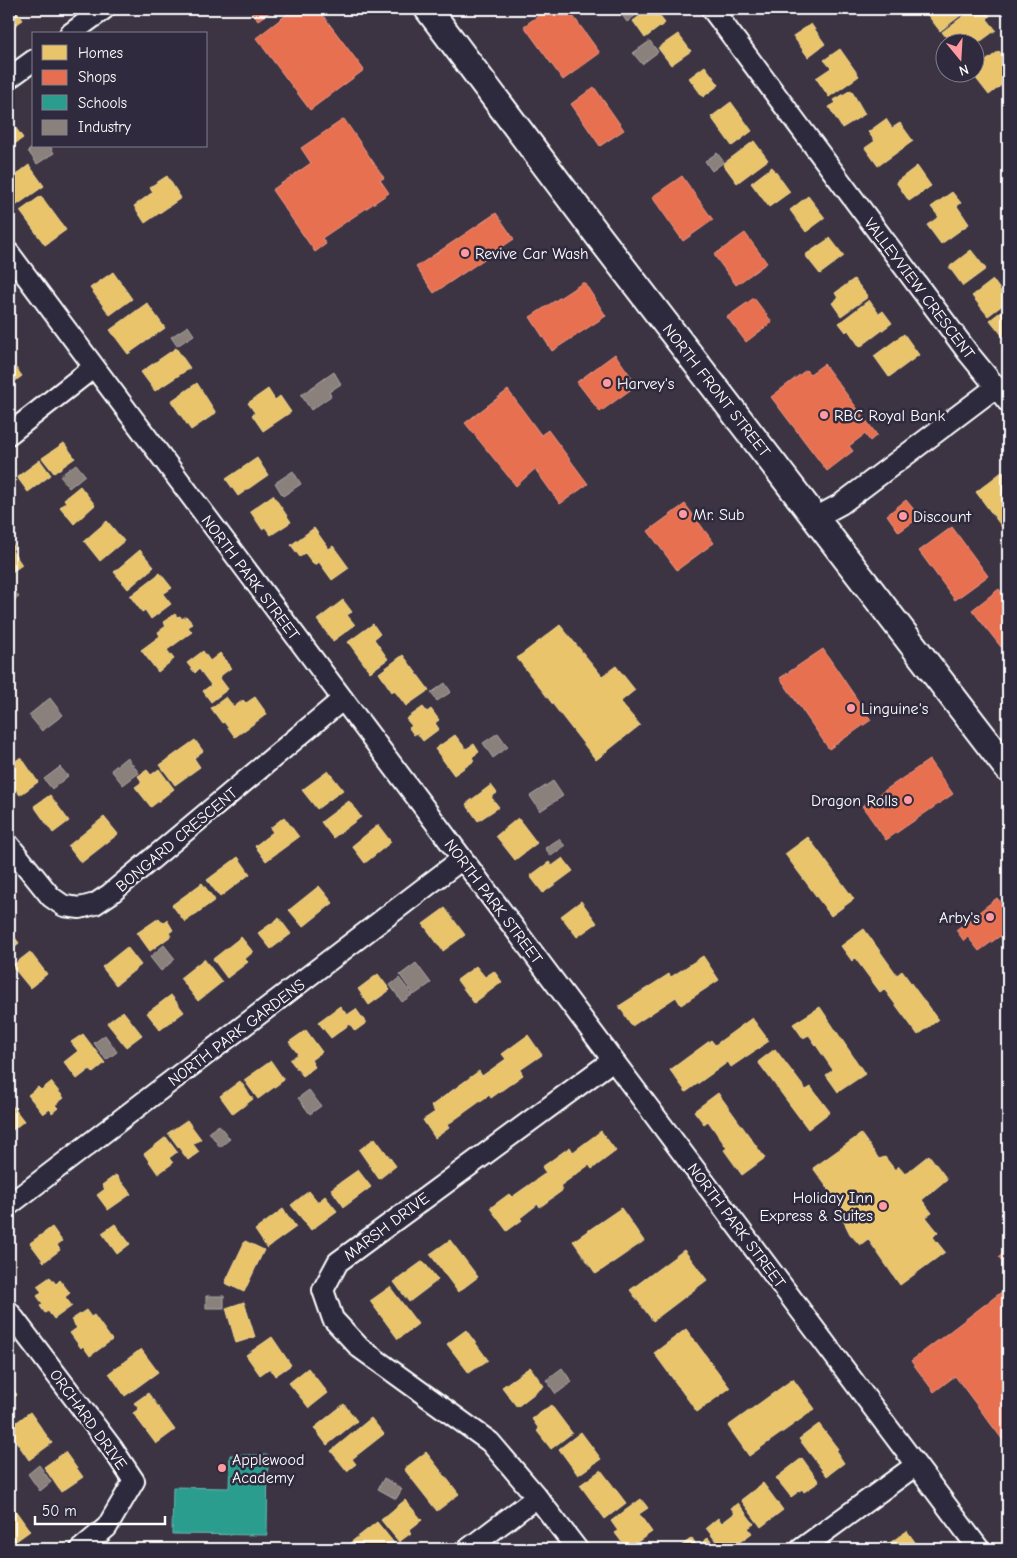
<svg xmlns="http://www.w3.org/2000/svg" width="1017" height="1558" font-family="'Comic Neue',sans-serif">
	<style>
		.homes { fill: #e9c46a; stroke: #f0d697 }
		.shops { fill: #e76f51; stroke: #ee9a85 }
		.schools { fill: #2a9d8f; stroke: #6abab1 }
		.industry { fill: #8a817c; stroke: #ada7a3 }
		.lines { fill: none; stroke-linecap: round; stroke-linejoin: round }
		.minor-casing { stroke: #fff; stroke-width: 24 }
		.major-casing { stroke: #fff; stroke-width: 30 }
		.minor { stroke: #2f2a3d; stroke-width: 20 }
		.major { stroke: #2f2a3d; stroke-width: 26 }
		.poi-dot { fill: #ff9aa2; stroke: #2f2a3d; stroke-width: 2 }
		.labels { text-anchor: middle; stroke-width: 5; stroke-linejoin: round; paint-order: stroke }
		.poi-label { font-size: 16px; fill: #fff; stroke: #2f2a3d; text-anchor: start }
		.street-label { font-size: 16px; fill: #fff; stroke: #2f2a3d }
	</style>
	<rect width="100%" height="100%" fill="#3c3443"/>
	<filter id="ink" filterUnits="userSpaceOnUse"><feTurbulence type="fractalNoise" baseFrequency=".02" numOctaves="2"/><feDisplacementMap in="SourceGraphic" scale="10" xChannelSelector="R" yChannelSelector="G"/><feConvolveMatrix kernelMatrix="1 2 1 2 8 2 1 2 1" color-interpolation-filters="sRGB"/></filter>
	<g filter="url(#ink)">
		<path class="homes" d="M9,9H15L23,20L9,29Z
			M649,9H654L665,23L645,38L633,21Z
			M767,9H781L772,16Z
			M923,9H969L940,31Z
			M973,9H984L990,16L987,19L996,30L974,46V42H950L942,32Z
			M811,24L825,44L808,57L793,36Z
			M678,34L691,51L671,65L658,48Z
			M840,49L859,76L829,97L816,78L831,68L824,60Z
			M999,51L1007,61H1008V80L989,95L971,72H974V70Z
			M705,66L719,85L703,97L689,78Z
			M851,90L865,114L842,128L829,107L836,103L834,100Z
			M731,102L752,131L732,146L711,117Z
			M886,119L892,128L900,123L913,141L878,166L865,148L875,141L868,132Z
			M10,120L23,138L9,148V121Z
			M754,141L768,160L737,183L723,164Z
			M29,165L44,186L14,207L9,200V180Z
			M917,166L931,186L909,201L896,182Z
			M772,167L790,192L769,207L751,183Z
			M167,176L181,198L145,223L134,206L153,192L150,187Z
			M952,192L961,203L957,206L969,224L941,244L927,225L939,217L931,207Z
			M41,196L66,230L45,245L20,211Z
			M808,196L825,218L806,232L790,210Z
			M830,238L844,256L820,274L805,255Z
			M971,250L986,269L963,286L949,267Z
			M113,272L132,299L110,315L90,288Z
			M854,279L868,297L841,316L832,303L838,298L835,293Z
			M993,280L1008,301L988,316L972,296Z
			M869,300L879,314L883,311L892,323L860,347L848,330L846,332L839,323Z
			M147,303L165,328L128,354L110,330Z
			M1008,306V338L1006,340L990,320Z
			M904,334L919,355L889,377L874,356Z
			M176,348L190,368L155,391L141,372Z
			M16,368L22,376L11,384L15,388L9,393V369L11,372Z
			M197,383L216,413L191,430L171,401Z
			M268,389L275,400L280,396L291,412L263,431L252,415L255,413L248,403Z
			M64,443L75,458L54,473L42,458Z
			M257,458L268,475L238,496L226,479Z
			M40,460L51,475L28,492L17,477Z
			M1003,471L1008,478V535L976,492Z
			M80,486L95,505L74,524L60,507L66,502L64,499Z
			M273,495L291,522L271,535L265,527L262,529L250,511Z
			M107,521L124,541L100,561L84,541Z
			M314,528L329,549L333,546L349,568L332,580L319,562L314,565L305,553L300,557L291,545Z
			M9,539L15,548L12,550L22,565L9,574Z
			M140,550L154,567L128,589L114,572Z
			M160,573L172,588L163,594L171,604L151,619L145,610L142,612L130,596Z
			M343,600L352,612L347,615L355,625L333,641L317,620Z
			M175,614L177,617L180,616L182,619L186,616L193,624L188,627L192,632L167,650L174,659L158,672L141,650L160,636L158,632L166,626L163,622Z
			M373,624L380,634L374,639L388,659L370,672L348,642Z
			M560,625L602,676L616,666L635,690L620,702L640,725L596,760L517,658Z
			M203,651L210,661L220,653L231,668L219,677L228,689L211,702L203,691L211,685L199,669L195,673L187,663Z
			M403,655L429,690L406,706L394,690L392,692L379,673Z
			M226,697L234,707L243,700L246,703L255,697L267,714L235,737L224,722L222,723L211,708Z
			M423,707L427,712L431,709L439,720L435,723L439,729L423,741L417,733L414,735L409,728L412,726L406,719Z
			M455,735L466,749L474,744L479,752L472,757L474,761L454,775L435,749Z
			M195,740L203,751L194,758L200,767L175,785L160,765Z
			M21,757L38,782L20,795L9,780V766Z
			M159,769L174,789L151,807L135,787L142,782L138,776L147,770L151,775Z
			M328,771L343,790L317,809L302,790Z
			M491,785L497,793L491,797L499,807L478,821L466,804Z
			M50,795L69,821L53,833L34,806Z
			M349,801L361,817L333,838L321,822Z
			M104,817L118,834L81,863L68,846Z
			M284,817L299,837L266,861L255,846L273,832L270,828Z
			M518,818L537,843L515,860L496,836Z
			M378,825L391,842L365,863L352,846Z
			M808,837L854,899L831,916L785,854Z
			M238,857L250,874L220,897L207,880Z
			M563,858L573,871L543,893L530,876L549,862L552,866Z
			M202,883L215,900L185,922L172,905Z
			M319,886L333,903L303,927L289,910Z
			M581,901L597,923L577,937L561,916Z
			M445,908L465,935L443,951L423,924Z
			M159,918L163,923L167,920L173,930L169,933L171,936L150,951L137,933Z
			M279,918L291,934L271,949L258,933Z
			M864,929L897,975L902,971L938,1020L918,1035L884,989L880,992L855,958L852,961L841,946Z
			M9,930L19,943L9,951Z
			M241,937L253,952L245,959L248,962L227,978L213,959Z
			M127,947L141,965L116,985L102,967Z
			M30,952L47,974L30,988L12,966Z
			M703,956L719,980L681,1005L676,997L632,1026L619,1006L669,974L671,977Z
			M204,959L222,982L198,1001L180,978Z
			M476,966L485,977L494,971L502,982L474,1003L457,980Z
			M378,974L390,990L369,1005L358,989Z
			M171,995L184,1012L160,1030L147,1013Z
			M340,1006L347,1015L356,1009L366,1023L355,1031L350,1024L331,1038L318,1022Z
			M820,1007L865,1074L838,1092L826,1075L833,1070L809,1035L803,1038L793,1024Z
			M123,1011L142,1035L126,1047L107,1023Z
			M752,1018L769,1041L731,1067L728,1062L686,1092L670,1070L711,1040L715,1045Z
			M306,1030L322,1052L311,1060L315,1067L303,1076L290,1060L298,1054L289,1042Z
			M83,1034L105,1063L93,1073L90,1069L77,1079L64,1062L78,1051L71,1042Z
			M528,1035L542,1055L520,1070L523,1075L491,1098L489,1095L447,1125L449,1128L435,1138L423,1120L435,1112L431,1106L479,1071L482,1076L506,1059L502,1054Z
			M775,1049L806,1090L811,1087L830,1112L808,1129L758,1062Z
			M271,1061L284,1080L258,1099L244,1080Z
			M240,1081L253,1099L233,1114L220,1096Z
			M51,1082L64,1098L55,1105L58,1108L52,1113L50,1109L43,1114L28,1095L38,1087L41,1090Z
			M718,1093L765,1158L742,1175L724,1150L727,1148L708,1121L704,1124L694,1111Z
			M11,1104L24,1121L9,1133V1106Z
			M187,1120L201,1139L193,1144L199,1152L188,1160L168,1133Z
			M601,1131L616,1151L592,1169L589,1165L560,1186L563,1190L540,1207L538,1204L520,1218L522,1220L507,1231L490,1208L509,1194L512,1197L546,1173L542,1167L570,1147L573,1152Z
			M861,1134L879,1159L885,1157L895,1170L898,1166L905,1174L929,1155L947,1179L922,1200L932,1213L926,1217L938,1232L933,1237L945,1252L900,1285L868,1239L860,1245L850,1234L841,1216L845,1212L813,1168Z
			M166,1137L177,1152L169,1158L173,1163L158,1174L144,1154Z
			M375,1138L396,1166L379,1179L359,1150Z
			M358,1170L371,1187L344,1207L331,1189Z
			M116,1175L131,1194L108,1210L97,1195L105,1189L102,1185Z
			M309,1191L318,1202L325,1196L337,1211L311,1230L291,1205Z
			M621,1208L644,1241L596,1274L573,1241Z
			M283,1209L296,1227L267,1248L255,1230Z
			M115,1224L130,1244L117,1254L102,1233Z
			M52,1227L62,1241L57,1245L60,1250L44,1262L30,1243Z
			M450,1240L478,1277L458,1292L430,1254Z
			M245,1241L264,1250L244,1292L225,1283Z
			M684,1250L707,1280L653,1321L630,1290Z
			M423,1261L438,1280L409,1302L394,1282Z
			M50,1277L56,1284L60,1280L70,1293L65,1297L72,1306L54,1319L48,1311L45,1313L40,1306L43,1304L37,1296L42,1292L37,1286Z
			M390,1287L418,1324L398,1339L370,1301Z
			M244,1302L255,1337L236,1343L226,1308Z
			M86,1310L91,1317L94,1315L112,1340L90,1356L83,1346L81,1348L70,1333L77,1328L71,1320Z
			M686,1329L730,1388L697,1412L654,1353Z
			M466,1330L488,1360L469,1373L447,1344Z
			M272,1337L291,1365L275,1376L270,1368L260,1375L246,1355Z
			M141,1349L158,1372L125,1396L109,1373Z
			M530,1367L544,1386L517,1407L502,1387Z
			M308,1368L328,1393L309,1408L289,1383Z
			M793,1379L815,1409L749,1456L728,1426Z
			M9,1383L17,1395L9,1401Z
			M148,1393L175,1430L156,1444L133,1413L139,1409L134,1403Z
			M344,1404L357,1421L327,1445L314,1428Z
			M551,1405L572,1433L551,1449L537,1431L539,1429L532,1419Z
			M30,1412L52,1443L29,1460L9,1431V1428Z
			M371,1418L384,1434L352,1459L356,1464L347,1471L331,1451Z
			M819,1424L838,1449L836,1451L844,1463L827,1476L799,1439Z
			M581,1432L601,1459L578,1475L559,1449Z
			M65,1452L83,1477L61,1492L44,1467Z
			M426,1452L459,1494L437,1511L404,1469Z
			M802,1458L819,1482L804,1492L802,1489L791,1497L776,1478Z
			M601,1470L626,1503L605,1519L580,1485Z
			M763,1483L783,1510L761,1527L741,1500Z
			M641,1499L648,1508L639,1514L652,1532L627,1549L615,1533L618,1531L611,1521Z
			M405,1500L422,1520L409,1530L411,1533L399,1542L381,1520Z
			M10,1503L30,1531L9,1546V1504Z
			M738,1503L754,1524L748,1528L752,1533L737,1544L739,1546L735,1549H722L706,1528L718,1518L722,1523L735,1513L731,1508Z
			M377,1522L394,1543L387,1549H355L350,1543Z
			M907,1531L920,1549H881Z
			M692,1538L697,1546L708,1538L717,1549H677Z"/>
		<path class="shops" d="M249,9H274L258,20Z
			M294,9H318L364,70L310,110L256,38Z
			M548,9H568L600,53L563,80L524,26Z
			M594,87L624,130L600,146L571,104Z
			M344,119L384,178L380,180L389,193L322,238L326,244L315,252L272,190L311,163L301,148Z
			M682,176L713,220L683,241L652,197Z
			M496,213L514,239L434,293L416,267Z
			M745,233L767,263L736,285L714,255Z
			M584,282L606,316L552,351L530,317Z
			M754,298L772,322L746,342L727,317Z
			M615,354L637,385L600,412L577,382Z
			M824,364L877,435L870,441L865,434L849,446L853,451L827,471L771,397L806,370L810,374Z
			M508,390L541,435L548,430L588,484L560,504L535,469L516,486L465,423Z
			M906,500L920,517L899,532L887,515Z
			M685,504L714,543L677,570L648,531Z
			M952,527L988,576L955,600L919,551Z
			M999,589L1008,602V641L1001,647L972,610Z
			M823,649L871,720L829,749L780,678Z
			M929,760L953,794L886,840L862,806Z
			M997,898L1002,904L1008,900V936L1003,940L1000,936L979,951L968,937L964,941L956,930Z
			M1008,1250V1269L999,1257Z
			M1008,1287V1447L955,1376L934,1392L911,1361Z"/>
		<path class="schools" d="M230,1455H268L267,1535L172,1534L173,1487L229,1488Z"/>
		<path class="industry" d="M623,9H640L641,11L627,22L620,12Z
			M650,41L658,52L642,64L633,53Z
			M35,146H50L54,153L37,164L28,151Z
			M717,153L724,162L712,171L705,161Z
			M188,326L194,335L177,346L171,337Z
			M334,372L341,384L329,392L331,396L311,410L301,395Z
			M76,464L85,475L69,488L60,476Z
			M293,471L301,484L283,496L275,483Z
			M9,584L19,597L9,604Z
			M445,683L451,692L437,701L431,693Z
			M50,698L63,715L42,731L29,715Z
			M498,733L508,747L493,758L483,743Z
			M127,757L139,773L123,785L111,770Z
			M60,767L68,776L52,789L44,779Z
			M553,781L563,796L540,811L530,796Z
			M559,839L565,846L551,856L545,848Z
			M164,945L175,959L161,971L150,957Z
			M416,963L431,983L414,995L400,975Z
			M399,978L412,995L402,1002L390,985Z
			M105,1035L117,1052L106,1060L94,1043Z
			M309,1090L321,1106L310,1114L298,1098Z
			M219,1125L230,1139L220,1147L209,1132Z
			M206,1296H224V1308H206Z
			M562,1368L572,1382L556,1394L546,1380Z
			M39,1465L51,1482L40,1491L28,1474Z
			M384,1478L402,1489L396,1499L378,1489Z"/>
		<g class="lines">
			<g class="minor-casing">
				<path id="minor" d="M712,9L969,354L996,387L841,504L815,518
					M70,34L104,9
					M9,78L34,60
					M9,253L979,1549
					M996,387L1008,402
					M9,434L94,367
					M9,845L51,897L64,906L80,908L95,904L110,894L343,699
					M9,1205L462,859
					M9,1312L112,1448L134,1481L107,1527L81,1549
					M468,1549L537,1497
					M577,1549L537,1497L490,1442L360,1348L333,1319L323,1290L338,1262L613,1060
					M801,1549L916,1465"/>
			</g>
			<g class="major-casing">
				<path id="major" d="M428,9L600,238L1008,769"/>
			</g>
			<use href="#minor" class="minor"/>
			<use href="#major" class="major"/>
		</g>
	</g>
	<g class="poi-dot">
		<circle cx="465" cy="253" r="5"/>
		<circle cx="607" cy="383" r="5"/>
		<circle cx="824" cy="415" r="5"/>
		<circle cx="683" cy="514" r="5"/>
		<circle cx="903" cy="516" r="5"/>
		<circle cx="851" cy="708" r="5"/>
		<circle cx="908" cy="800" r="5"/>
		<circle cx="990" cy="917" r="5"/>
		<circle cx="883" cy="1206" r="5"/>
		<circle cx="222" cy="1468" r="5"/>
	</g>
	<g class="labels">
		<g class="poi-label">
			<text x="475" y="259">Revive Car Wash</text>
			<text x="617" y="389">Harvey's</text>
			<text x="834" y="421">RBC Royal Bank</text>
			<text x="693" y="520">Mr. Sub</text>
			<text x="913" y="522">Discount</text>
			<text x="861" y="714">Linguine's</text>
			<text x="898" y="806" text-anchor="end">Dragon Rolls</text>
			<text x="980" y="923" text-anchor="end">Arby's</text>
			<text x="873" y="1203" text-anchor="end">Holiday Inn<tspan x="873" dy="18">Express &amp; Suites</tspan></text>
			<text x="232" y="1465">Applewood<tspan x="232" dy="18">Academy</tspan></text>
		</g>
		<g class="street-label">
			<text transform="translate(920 288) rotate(53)" y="6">VALLEYVIEW CRESCENT</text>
			<text transform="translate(717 390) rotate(52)" y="6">NORTH FRONT STREET</text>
			<text transform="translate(251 577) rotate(53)" y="6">NORTH PARK STREET</text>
			<text transform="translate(176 839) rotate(-40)" y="6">BONGARD CRESCENT</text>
			<text transform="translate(494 901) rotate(53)" y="6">NORTH PARK STREET</text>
			<text transform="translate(236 1032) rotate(-37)" y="6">NORTH PARK GARDENS</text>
			<text transform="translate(737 1225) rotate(53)" y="6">NORTH PARK STREET</text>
			<text transform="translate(386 1226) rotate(-37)" y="6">MARSH DRIVE</text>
			<text transform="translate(89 1419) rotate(54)" y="6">ORCHARD DRIVE</text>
		</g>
	</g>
	<rect width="1017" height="1558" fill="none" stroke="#2f2a3d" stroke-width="30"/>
	<rect x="15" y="15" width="987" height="1528" fill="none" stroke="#fff" stroke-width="2" filter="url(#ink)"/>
	<rect x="32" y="32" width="175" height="115" fill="#2f2a3d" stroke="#827f8b"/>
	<rect x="42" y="45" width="25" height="15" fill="#e9c46a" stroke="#827f8b"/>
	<text x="78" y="58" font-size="15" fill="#ffffff">Homes</text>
	<rect x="42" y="70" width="25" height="15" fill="#e76f51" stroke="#827f8b"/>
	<text x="78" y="82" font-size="15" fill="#ffffff">Shops</text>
	<rect x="42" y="95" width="25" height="15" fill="#2a9d8f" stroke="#827f8b"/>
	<text x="78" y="108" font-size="15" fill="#ffffff">Schools</text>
	<rect x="42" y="120" width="25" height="15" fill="#8a817c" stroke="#827f8b"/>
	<text x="78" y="132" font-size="15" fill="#ffffff">Industry</text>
	<g transform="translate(960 58) rotate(162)"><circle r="24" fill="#2f2a3d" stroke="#827f8b"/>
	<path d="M0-4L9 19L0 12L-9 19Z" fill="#ff9aa2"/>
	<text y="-8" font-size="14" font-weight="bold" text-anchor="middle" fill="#ffffff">N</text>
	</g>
	<path d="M35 1516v8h130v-8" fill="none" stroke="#ffffff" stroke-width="2.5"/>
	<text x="42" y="1516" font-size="15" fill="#ffffff" stroke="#2f2a3d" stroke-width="4" paint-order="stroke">50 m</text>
</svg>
